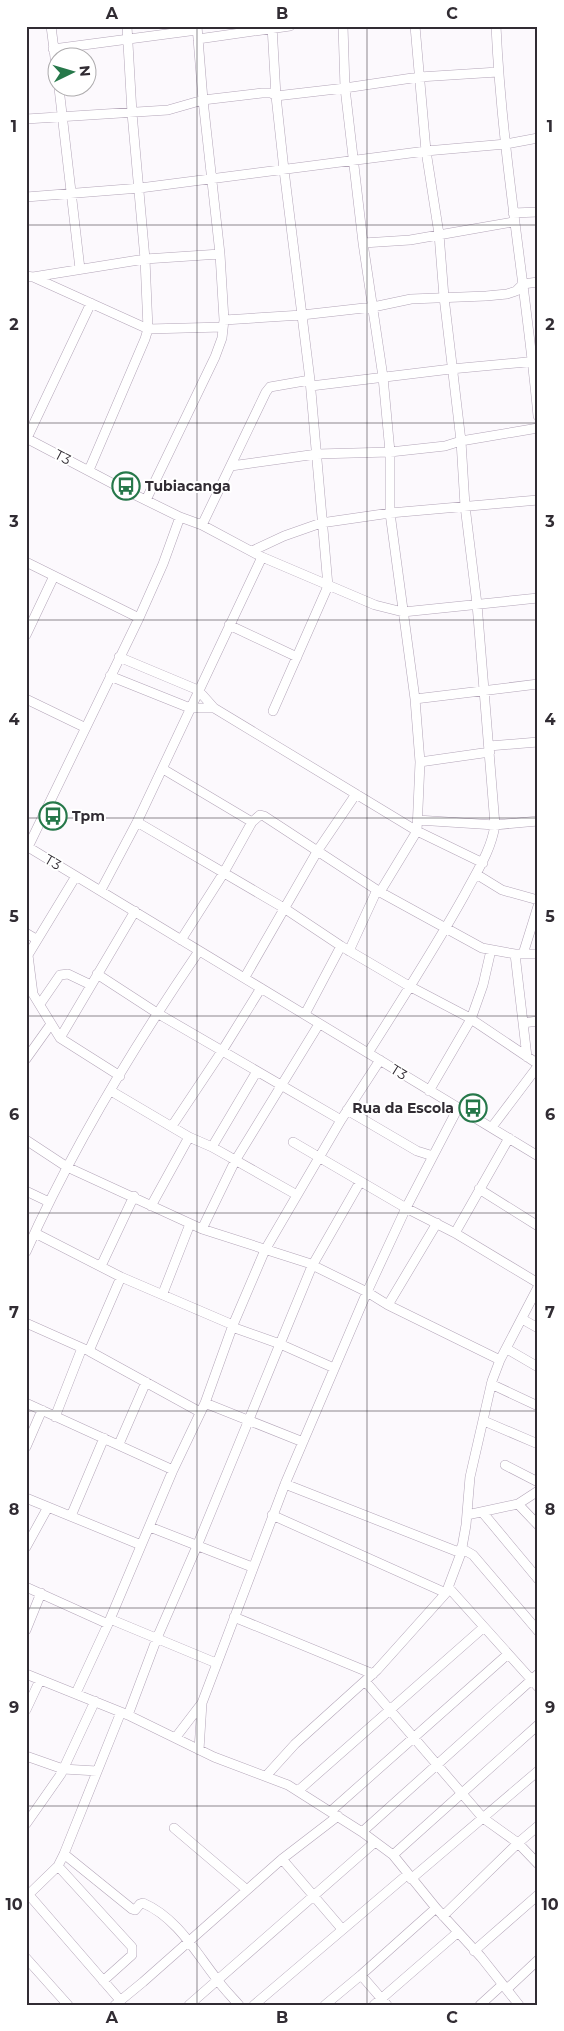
<svg xmlns="http://www.w3.org/2000/svg" width="564" height="2031" font-family="Montserrat,sans-serif">
	<style>
		.lines { fill: none; stroke-linecap: round; stroke-linejoin: round }
		.minor-casing { stroke: #b3a5b8; stroke-width: 10 }
		.minor { stroke: #fff; stroke-width: 9 }
		.grid { fill: none; stroke: #312c33; stroke-width: 1; stroke-opacity: 0.55 }
		.labels { text-anchor: middle; stroke-width: 4; stroke-linejoin: round; paint-order: stroke }
		.street-label { font-size: 14px; fill: #312c33; stroke: #fff }
		.poi-label { font-size: 14px; font-weight: bold; fill: #312c33; stroke: #fff; text-anchor: start }
		.neatline { fill: none; stroke: #312c33; stroke-width: 2 }
		.grid-label { font-size: 16px; text-anchor: middle; font-weight: bold; fill: #312c33 }
	</style>
	<rect width="100%" height="100%" fill="#fcf9fd"/>
	<g class="lines">
		<g class="minor-casing">
			<path id="minor" d="M51,26L58,81
				M272,26L276,96L284,170L310,380L328,586L273,711
				M343,26L345,88L363,243L383,377L390,452V513L415,699L420,762L417,831L380,892
				M496,26C502,157 526,286 538,416
				M198,39L290,26
				M53,49L197,30
				M59,88L80,269
				M26,119L168,110L203,100L262,93H271L276,96L345,88L419,77L498,72
				M26,197L140,188L426,151L506,144L538,138
				M513,213L538,212
				M363,243L410,240L513,222
				M26,276L33,277L148,329L223,327
				M33,277L145,259L220,254
				M224,320L302,315L373,307L411,299L486,296L507,294L516,291L523,284L538,282
				M311,386L451,369L538,361
				M26,438L123,489L180,517L202,525L262,557L375,605L403,612L538,598
				M27,438L91,303
				M231,466L317,454L390,452L445,446L461,441L538,428
				M89,470L145,339L148,329L145,259L132,113L127,26
				M146,500L215,357L222,338L224,320L220,254L203,100L197,26
				M180,517L163,564L139,618L28,847L538,1156
				M202,525L266,392L270,387L310,380
				M252,551L284,536L321,523L390,513L538,500
				M26,562L139,618
				M229,625L297,657
				M26,635L54,576
				M119,657L198,690L214,708L417,831L483,863
				M110,676L190,708H214
				M26,699L84,727
				M415,699L538,684
				M489,746L538,742
				M420,762L490,752
				M163,769L252,822
				M417,820L495,825L538,821
				M137,822L284,908L341,946L409,986L468,1017L538,1064
				M476,874L502,890L538,900
				M101,890L137,822L262,557
				M26,933L36,939
				M181,940L223,874L252,822L260,815L264,816L380,892L482,948L515,954H538
				M349,951L377,890
				M26,953L28,955L76,876
				M515,954L527,1057
				M523,954L538,906
				M28,955L33,994L60,1038L120,1076
				M97,974L157,1013L341,1120
				M245,977L318,850L356,794
				M40,1004L60,975L68,974L91,985
				M305,1014L341,946
				M523,1023L538,1021
				M60,1038L135,911
				M368,1053C401,1001 435,948 465,894C477,871 491,851 495,825L477,604L465,506L461,441L444,297L439,234L426,151L415,26
				M26,1059L51,1024
				M111,1091L189,1137L212,1147L297,1195
				M429,1091L471,1019L483,985L491,950
				M347,1110L417,1151L433,1156
				M172,1126L222,1051L261,988
				M492,1127L538,1066
				M26,1140L67,1167L202,1229L308,1263L367,1292L388,1305L500,1360
				M293,1142L406,1208L455,1233L538,1283
				M212,1147L257,1071
				M479,1189L538,1226
				M26,1191L49,1202
				M151,1206L189,1137
				M202,1229L235,1161L319,1024
				M35,1233L121,1277L233,1325
				M455,1233L509,1138
				M26,1252C73,1146 134,1046 199,951
				M101,1266L134,1196
				M163,1293L190,1224
				M388,1305L437,1223
				M522,1319L538,1328
				M26,1323L89,1351L200,1412
				M232,1327L280,1344L334,1368
				M507,1349L538,1367
				M89,1351L121,1277
				M491,1384L538,1406
				M26,1403L173,1470
				M205,1403L303,1442
				M55,1417L82,1348
				M484,1421L538,1444
				M119,1444L146,1382
				M26,1447L42,1410
				M505,1465L538,1482
				M285,1484L461,1553
				M26,1498L141,1545
				M518,1504L538,1491
				M483,1513L538,1579
				M272,1515L446,1593
				M467,1515L518,1504L538,1525
				M71,1516L104,1438
				M150,1527L252,1567
				M26,1547L48,1507
				M461,1548L473,1555L538,1631
				M26,1587L108,1624
				M449,1588L538,1687
				M234,1617L373,1674
				M110,1619L216,1663
				M26,1630L41,1593
				M26,1674L128,1715L214,1757L288,1785L362,1832L393,1855L436,1908L481,1957L519,2005
				M365,1681L483,1818L518,1843L538,1864
				M76,1693L108,1624L173,1470L205,1403L233,1325L265,1250L341,1120L380,1060
				M26,1710L40,1680
				M128,1715L157,1638L197,1546L312,1266L360,1182
				M176,1737L202,1703
				M199,1750L202,1703L285,1484L367,1292L406,1208L458,1108
				M26,1756L63,1769L97,1771
				M266,1776L295,1744L377,1670L446,1593L461,1553L466,1525L470,1477L492,1381L500,1360L538,1287
				M299,1790L484,1627
				M331,1811L508,1654
				M26,1824L61,1774L95,1701
				M174,1828L247,1890
				M362,1832L538,1674
				M64,1854L132,1909L135,1910L140,1904L143,1903C176,1917 195,1951 216,1978C222,1987 231,1996 239,2005
				M393,1855L538,1725
				M282,1859L342,1929
				M58,1866L132,1947V1955L103,1981
				M411,1879L538,1771
				M29,1895L120,2000
				M26,1897L58,1866L64,1854L121,1712
				M443,1916L518,1843L538,1826
				M474,1951L538,1895
				M26,1958L68,2005
				M361,1975L387,2005
				M507,1989L538,1960
				M115,2005L143,1982L282,1859L338,1816
				M189,2005L375,1842
				M254,2005L408,1874
				M325,2005L361,1975L436,1908
				M374,2005L457,1933
				M480,2005L502,1985"/>
		</g>
		<use href="#minor" class="minor"/>
	</g>
	<path class="grid" d="M197,26V2005M367,26V2005M26,225H538M26,423H538M26,620H538M26,818H538M26,1016H538M26,1213H538M26,1411H538M26,1608H538M26,1806H538"/>
	<defs>
		<g id="bus-ring" transform="scale(1.4375)"><circle r="9.5" fill="#fff" stroke="#26784a" stroke-width="1.5"/><path d="M-5-6H5V4H4V6H2V4H-2V6H-4V4H-5ZM-3.5-4V0h7V-4ZM-3.5 1.2v1.5H-2V1.2ZM2 1.2v1.5H3.5V1.2Z" fill="#26784a"/></g>
	</defs>
	<g fill-rule="evenodd">
		<use href="#bus-ring" x="126" y="486"/>
		<use href="#bus-ring" x="53" y="816"/>
		<use href="#bus-ring" x="473" y="1108"/>
	</g>
	<g class="labels">
		<g class="street-label">
			<text transform="translate(63 457) rotate(27)" y="5">T3</text>
			<text transform="translate(53 862) rotate(30)" y="5">T3</text>
			<text transform="translate(399 1072) rotate(32)" y="5">T3</text>
		</g>
		<g class="poi-label">
			<text x="145" y="491">Tubiacanga</text>
			<text x="72" y="821">Tpm</text>
			<text x="454" y="1113" text-anchor="end">Rua da Escola</text>
		</g>
	</g>
	<rect width="564" height="2031" fill="none" stroke="#ffffff" stroke-width="55"/>
	<g transform="translate(72 72) rotate(85)"><circle r="24" fill="#ffffff" stroke="#adabad"/>
	<path d="M0-4L9 19L0 12L-9 19Z" fill="#26784a"/>
	<text y="-8" font-size="14" font-weight="bold" text-anchor="middle" fill="#312c33">N</text>
	</g>
	<rect x="28" y="28" width="508" height="1976" class="neatline"/>
	<g class="grid-label">
		<text x="112" y="19">A</text>
		<text x="282" y="19">B</text>
		<text x="452" y="19">C</text>
		<text x="14" y="132">1</text>
		<text x="550" y="132">1</text>
		<text x="14" y="330">2</text>
		<text x="550" y="330">2</text>
		<text x="14" y="527">3</text>
		<text x="550" y="527">3</text>
		<text x="14" y="725">4</text>
		<text x="550" y="725">4</text>
		<text x="14" y="922">5</text>
		<text x="550" y="922">5</text>
		<text x="14" y="1120">6</text>
		<text x="550" y="1120">6</text>
		<text x="14" y="1318">7</text>
		<text x="550" y="1318">7</text>
		<text x="14" y="1515">8</text>
		<text x="550" y="1515">8</text>
		<text x="14" y="1713">9</text>
		<text x="550" y="1713">9</text>
		<text x="14" y="1910">10</text>
		<text x="550" y="1910">10</text>
		<text x="112" y="2023">A</text>
		<text x="282" y="2023">B</text>
		<text x="452" y="2023">C</text>
	</g>
</svg>
